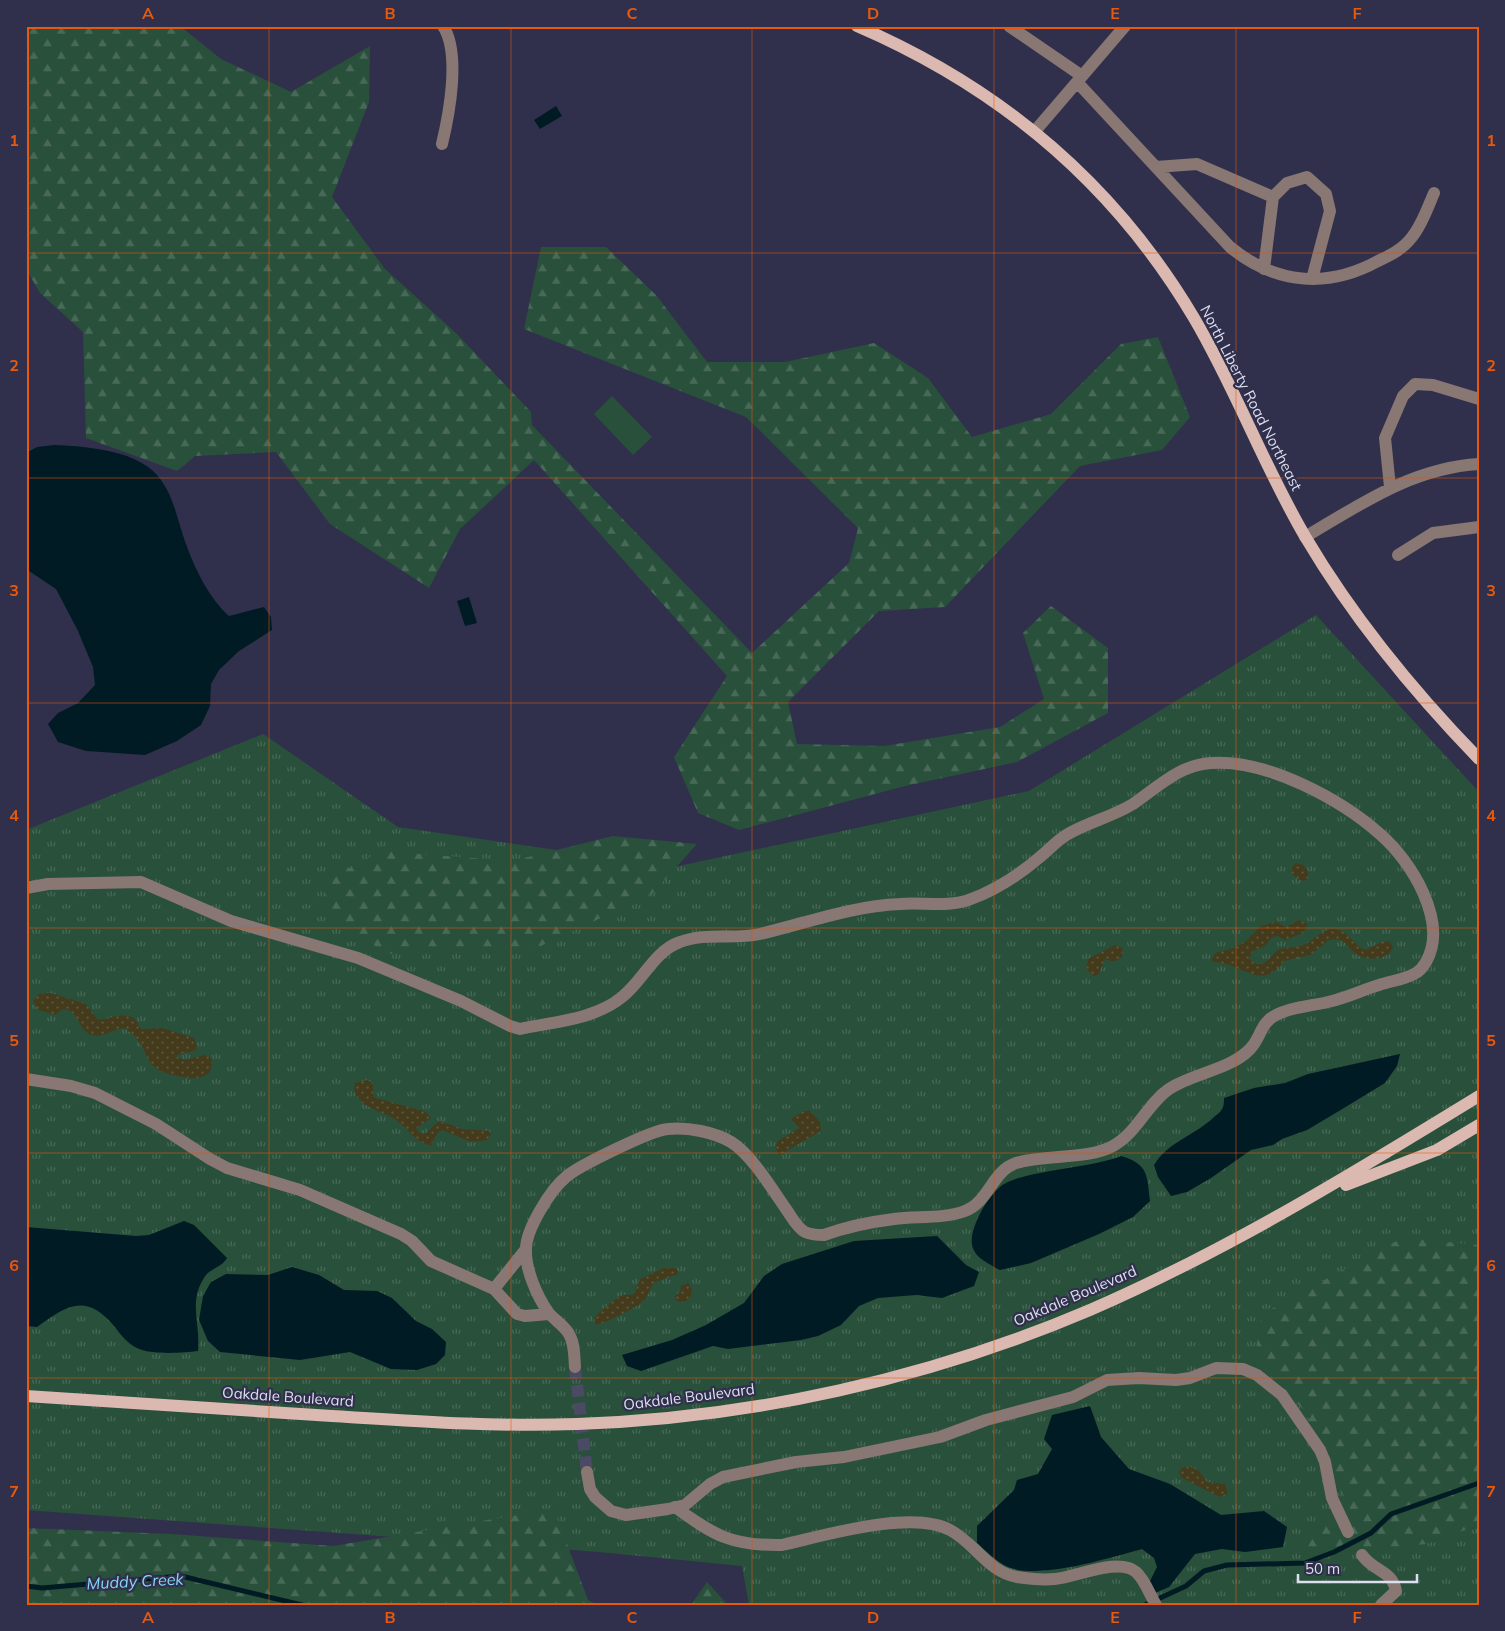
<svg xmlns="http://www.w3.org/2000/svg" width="1505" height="1631" font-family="Mulish,sans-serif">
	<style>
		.grass { fill: url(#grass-tufts) }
		.forest { fill: url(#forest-firs) }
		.sand { fill: url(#sand-dots) }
		.pitch { fill: #29503b }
		.water { fill: #011b25 }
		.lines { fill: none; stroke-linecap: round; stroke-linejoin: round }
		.stream { stroke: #011b25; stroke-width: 5 }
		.minor-tunnel { stroke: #4a4a65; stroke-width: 12; stroke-dasharray: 12 6; stroke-linecap: butt }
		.minor { stroke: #887772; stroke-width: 12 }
		.major { stroke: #dbb9b0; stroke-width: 12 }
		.grid { fill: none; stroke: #e8590c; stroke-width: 1; stroke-opacity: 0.55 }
		.labels { text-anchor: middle; stroke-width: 4.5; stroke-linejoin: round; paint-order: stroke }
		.street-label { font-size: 15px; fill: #dddef0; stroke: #30304c }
		.water-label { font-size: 16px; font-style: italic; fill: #83d6f7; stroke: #30304c }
		.neatline { fill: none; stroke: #e8590c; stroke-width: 2 }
		.grid-label { font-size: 16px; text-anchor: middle; font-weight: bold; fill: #e8590c }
	</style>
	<defs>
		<pattern id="grass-tufts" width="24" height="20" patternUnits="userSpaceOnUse" patternTransform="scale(1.25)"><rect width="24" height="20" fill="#29503b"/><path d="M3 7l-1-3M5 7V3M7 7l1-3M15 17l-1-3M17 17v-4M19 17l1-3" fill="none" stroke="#486958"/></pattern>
		<pattern id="forest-firs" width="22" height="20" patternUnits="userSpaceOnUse" patternTransform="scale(1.25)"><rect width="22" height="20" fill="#29503b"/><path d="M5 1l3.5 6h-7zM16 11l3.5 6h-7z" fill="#486958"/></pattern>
		<pattern id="sand-dots" width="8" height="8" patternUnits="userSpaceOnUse" patternTransform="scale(1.25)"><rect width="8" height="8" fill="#433b1b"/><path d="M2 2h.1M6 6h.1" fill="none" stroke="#5e573c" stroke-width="1.8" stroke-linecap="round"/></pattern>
	</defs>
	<rect width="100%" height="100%" fill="#30304c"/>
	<path class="grass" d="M1316,615L1479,792V1605H749L742,1566L599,1552L26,1510V830L263,734L398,827L674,867L1029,791Z"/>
	<path class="forest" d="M26,26H180L221,59L291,92L370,46L369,102L332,197L385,269L456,333L531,412L532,425L752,653L849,563L858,528L746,417L524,329L541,247H606L656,295L707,362H785L874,343L928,378L972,437L1051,414L1121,344L1158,337L1190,417L1162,450L1080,466L945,607L879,611L788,702L797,744L884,746L1000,727L1044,699L1023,633L1051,606L1108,648V713L1017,762L905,786L739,830L698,813L674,757L727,676L534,460L460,529L429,588L330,524L276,452L195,456L177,471L86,438L83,332L40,293L26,269Z
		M613,836L697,844L652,894L541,946L387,954L321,909L331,878L381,851L512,861Z
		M1402,1238L1479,1245V1525L1426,1544L1379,1549L1303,1552L1308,1532L1349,1509L1305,1411L1254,1361L1262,1314Z
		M554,1509L588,1600L598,1605H26V1528L171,1534L333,1546Z
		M707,1582L728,1605H691Z"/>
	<path class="sand" d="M1296,863L1303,865L1308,871V879L1304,881L1298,879L1292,874V867Z
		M1299,920L1308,924L1303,933L1285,940L1277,936L1272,937L1265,946L1253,951L1249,959L1256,964C1268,965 1269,957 1277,951C1284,946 1296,948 1304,945C1317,939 1324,924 1341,931C1351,935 1355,946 1365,950L1382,942L1389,941L1393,947C1388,961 1367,961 1356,954C1350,950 1347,943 1341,940C1337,939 1333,939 1329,940L1310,955L1284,961C1268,983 1255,976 1235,967C1228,963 1219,963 1211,961L1215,953L1234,948L1246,941L1261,926L1276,922L1286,927Z
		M1115,945L1123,948L1122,957L1114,962L1105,959L1098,975L1094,976L1086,969L1088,959Z
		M40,993H51L86,1004L98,1020C110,1019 123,1011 135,1019C138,1022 137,1026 142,1029L162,1028L194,1038L197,1048L193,1052L181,1053L176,1056L184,1060L205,1055L211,1058C213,1065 212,1071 206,1075C198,1080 191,1078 183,1077C133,1069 158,1050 124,1028C113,1029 104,1038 92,1035C77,1031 80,1010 63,1009L55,1015L37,1009L33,1000Z
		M367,1080L373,1083V1097L426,1112L431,1118L416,1128L420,1133H426L439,1121L463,1129L489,1131L491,1135L488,1140L471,1142L442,1130L438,1132L431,1145C417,1144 410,1131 399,1122C387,1112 369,1111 358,1098C354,1093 354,1089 355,1083Z
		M804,1111H810L820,1122L821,1131L779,1155L775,1147L778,1141L799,1128L791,1119Z
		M664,1268H675L678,1271V1274L655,1282C650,1287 649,1294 645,1299C641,1306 605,1323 596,1325L594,1318C597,1314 618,1296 623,1295C628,1294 631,1296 635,1293L640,1279Z
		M688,1283L692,1289L691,1296C687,1302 682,1304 676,1300L675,1296L680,1292L681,1286Z
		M1189,1466L1199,1471L1207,1482L1225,1484L1228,1493L1220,1497L1182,1478L1179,1472L1182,1468Z"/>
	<path class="pitch" d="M612,396L652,437L633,455L594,414Z"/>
	<path class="water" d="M556,106L562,116L540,129L534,120Z
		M54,445C83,446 131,450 153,471C173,489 177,520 186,544C195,569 209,598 229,616L264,607L271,617L272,630L239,651L219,670L211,684L210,706L201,725L177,741L145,755L86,751L58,742L48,724L58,713L78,703L95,685L93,667L78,631L56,589L26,569V453L37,447Z
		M469,597L477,623L465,626L457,601Z
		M1400,1054L1397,1066L1385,1083L1339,1111L1307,1130L1282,1139L1273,1145L1251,1150L1211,1178L1187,1192L1171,1196L1158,1177L1154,1165C1169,1141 1194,1136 1214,1117C1216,1115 1221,1112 1222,1109C1224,1107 1224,1101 1224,1098L1254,1088L1285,1083L1308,1074Z
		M1121,1156C1149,1164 1147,1176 1150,1201L1133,1217L1099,1234L1031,1263L1000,1270C980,1259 966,1253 974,1228C979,1213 988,1198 1000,1187C1016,1171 1094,1168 1121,1156Z
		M184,1221L194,1225L227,1258C222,1267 212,1268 206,1275C187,1301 201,1324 198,1351C183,1353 150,1355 137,1348C128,1344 120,1334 115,1327C87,1293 68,1304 37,1327L26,1326V1227L136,1236L149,1235Z
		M937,1236L966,1265L979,1272L974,1286L942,1298L916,1295L878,1298L859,1306L841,1325L818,1336L801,1340L728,1349L713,1346L641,1371L627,1366L622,1355L672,1340L706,1325L744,1303L764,1276L782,1264L854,1241Z
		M292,1267L319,1275L344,1290L377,1291L392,1298L416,1321L432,1329L446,1342L445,1355L436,1364L417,1370L391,1369L350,1352L300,1360L220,1352L208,1341L199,1320L203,1296L211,1282L226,1274L268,1275Z
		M1090,1406L1101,1437L1129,1469L1170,1484L1221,1515L1264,1511L1287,1527L1283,1547L1245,1552L1222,1549L1195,1554L1169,1587L1155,1593L1149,1583L1157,1567L1154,1558L1142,1549C1108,1558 1040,1580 1008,1567C997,1562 986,1551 977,1543V1526L1014,1490L1017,1480L1038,1474L1052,1449L1044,1439L1052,1415Z"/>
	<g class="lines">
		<path class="stream" d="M26,1586L42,1588L181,1576L302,1605
			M1145,1605L1186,1586L1204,1571L1227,1565L1305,1563L1334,1552L1371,1533L1391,1514L1479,1483"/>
		<path class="minor-tunnel" d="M575,1367L587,1472"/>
		<path class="minor" d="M1009,26L1082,76
			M1077,82L1230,247C1275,284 1327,289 1378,261C1391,255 1403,249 1412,237C1422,225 1428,207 1434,193
			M1035,131L1125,26
			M442,144C449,115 461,53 443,26
			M1156,167L1197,164L1273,197
			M1264,269L1273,197L1287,183L1307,177L1326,194L1330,211L1312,279
			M1390,487L1385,438L1403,396L1415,384L1433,385L1479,399
			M1305,537C1361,504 1412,468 1479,464
			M1398,555L1433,533L1479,527
			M26,888L48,884L141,882L231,921L358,958L461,1001L510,1026L520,1029C553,1022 596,1019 622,997C643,981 654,951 680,942C706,932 733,940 760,934C806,923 852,906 900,904C925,902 947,908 971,899C996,890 1020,874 1040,857C1049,850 1057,840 1068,834C1088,822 1112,817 1133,804C1158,787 1179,765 1211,763C1266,759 1341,799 1381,835C1411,861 1449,922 1426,962C1422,968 1420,971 1414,974C1403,980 1390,981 1379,985C1362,990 1346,998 1328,1002C1311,1006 1291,1007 1276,1015C1260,1023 1261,1038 1250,1049C1230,1070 1193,1073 1169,1089C1147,1104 1138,1132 1113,1146C1087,1160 1046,1154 1016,1163C992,1171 989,1202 965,1211C943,1219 916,1216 894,1219C870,1222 846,1227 824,1235C817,1235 811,1235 805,1232C797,1228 791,1216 786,1209C772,1189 751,1154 731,1142C714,1132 688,1127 668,1129C652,1130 578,1166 566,1177C551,1189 526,1229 526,1249C525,1269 537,1296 548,1312C554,1320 564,1325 569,1334C575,1344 574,1356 575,1367
			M26,1079L71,1086L95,1093L156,1124L210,1159L227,1168L300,1190L401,1234L412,1241L431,1261L494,1289L517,1314L525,1316L549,1314
			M494,1289L526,1249
			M587,1472L590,1489L595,1497L611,1511L626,1515L668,1509L685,1505L710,1484L723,1477L796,1462L844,1457L940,1437L986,1420L1073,1397L1107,1380L1139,1378L1176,1380L1190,1378L1216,1368L1243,1369L1257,1375L1282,1395L1320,1450L1325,1462L1332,1498L1348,1532
			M675,1507C715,1536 732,1546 782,1545C823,1536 912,1509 950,1530C975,1543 988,1572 1017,1577C1030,1579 1043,1580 1055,1579C1077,1577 1119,1557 1136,1572C1145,1580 1150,1595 1156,1605
			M1362,1555C1374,1572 1392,1570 1396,1591L1381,1605"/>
		<path class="major" d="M857,26C1001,88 1114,183 1194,318C1236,389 1264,467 1306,538C1354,619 1413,691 1479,759
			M1346,1185L1437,1150L1479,1125
			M26,1396C128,1403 230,1410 332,1416C413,1421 495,1427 577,1424C752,1418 928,1379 1090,1310C1226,1251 1352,1174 1479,1096"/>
	</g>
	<path class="grid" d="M269,26V1605M511,26V1605M752,26V1605M994,26V1605M1236,26V1605M26,253H1479M26,478H1479M26,703H1479M26,928H1479M26,1153H1479M26,1378H1479"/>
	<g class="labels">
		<g class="street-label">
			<text transform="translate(1251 398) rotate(63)" y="5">North Liberty Road Northeast</text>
			<text transform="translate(1075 1296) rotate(-23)" y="5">Oakdale Boulevard</text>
			<text transform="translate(288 1397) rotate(4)" y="5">Oakdale Boulevard</text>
			<text transform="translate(689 1397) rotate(-7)" y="5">Oakdale Boulevard</text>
		</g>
		<g class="water-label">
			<text transform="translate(135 1581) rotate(-3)" y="6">Muddy Creek</text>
		</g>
	</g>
	<rect width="1505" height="1631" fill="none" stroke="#30304c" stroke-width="55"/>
	<path d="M1298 1574v8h119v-8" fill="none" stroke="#dddef0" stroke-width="2.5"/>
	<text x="1305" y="1574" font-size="15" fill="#dddef0" stroke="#30304c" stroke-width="4" paint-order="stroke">50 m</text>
	<rect x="28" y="28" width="1450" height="1576" class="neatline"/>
	<g class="grid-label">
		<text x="148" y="19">A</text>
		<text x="390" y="19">B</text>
		<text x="632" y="19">C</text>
		<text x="873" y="19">D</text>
		<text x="1115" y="19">E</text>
		<text x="1357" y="19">F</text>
		<text x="14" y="146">1</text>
		<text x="1491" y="146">1</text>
		<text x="14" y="371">2</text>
		<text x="1491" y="371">2</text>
		<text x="14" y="596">3</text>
		<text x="1491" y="596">3</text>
		<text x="14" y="821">4</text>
		<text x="1491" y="821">4</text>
		<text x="14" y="1046">5</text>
		<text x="1491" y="1046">5</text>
		<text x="14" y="1271">6</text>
		<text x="1491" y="1271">6</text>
		<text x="14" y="1497">7</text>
		<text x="1491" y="1497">7</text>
		<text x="148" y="1623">A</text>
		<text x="390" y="1623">B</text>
		<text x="632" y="1623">C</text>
		<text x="873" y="1623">D</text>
		<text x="1115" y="1623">E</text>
		<text x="1357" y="1623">F</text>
	</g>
</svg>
